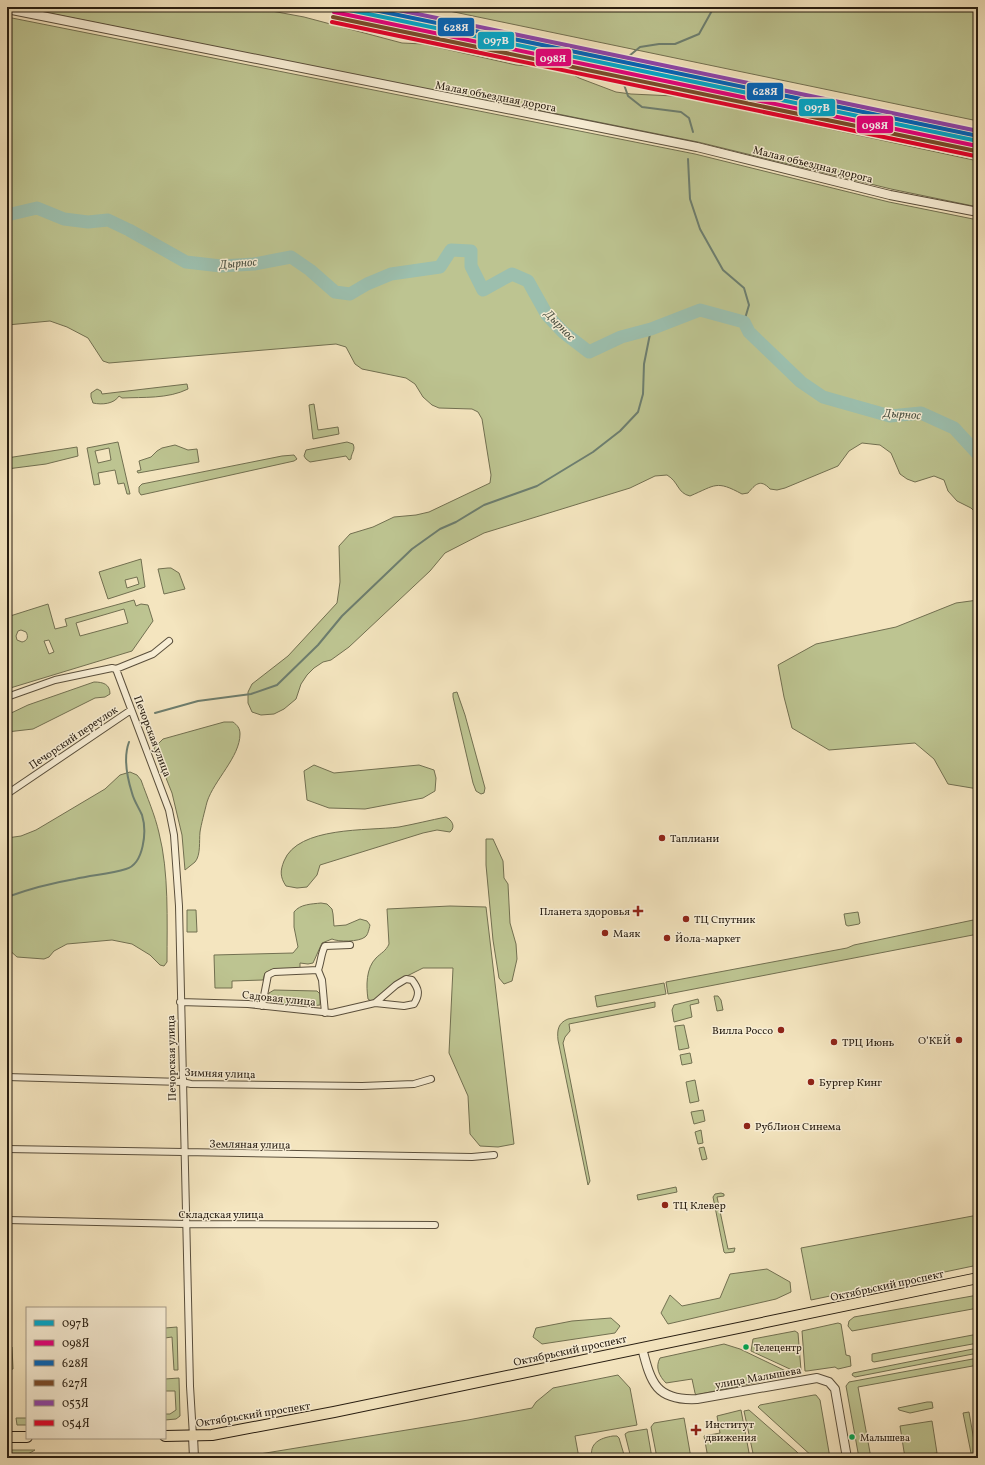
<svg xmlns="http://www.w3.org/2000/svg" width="985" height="1465" font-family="Vollkorn,serif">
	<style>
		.green { fill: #bdc491; stroke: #727051; fill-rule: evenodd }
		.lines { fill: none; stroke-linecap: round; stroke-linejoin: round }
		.stream { stroke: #6d7e6f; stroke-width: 2 }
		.river { stroke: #9cbfae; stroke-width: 13 }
		.minor-casing { stroke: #5a4f3c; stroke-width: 8 }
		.tertiary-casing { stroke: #5a4f3c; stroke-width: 10 }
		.primary-casing { stroke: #271d11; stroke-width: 12 }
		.minor { stroke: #f8eed5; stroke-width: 6 }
		.tertiary { stroke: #f8eed5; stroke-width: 8 }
		.primary { stroke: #f4e5bf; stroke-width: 10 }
		.rail-1-casing { stroke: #f8eed5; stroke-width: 7 }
		.rail-2-casing { stroke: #f8eed5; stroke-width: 7 }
		.rail-3-casing { stroke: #f8eed5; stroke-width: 7 }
		.rail-4-casing { stroke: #f8eed5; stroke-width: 7 }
		.rail-5-casing { stroke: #f8eed5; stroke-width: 7 }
		.rail-6-casing { stroke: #f8eed5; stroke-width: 7 }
		.rail-1 { stroke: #00a9ce; stroke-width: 4 }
		.rail-2 { stroke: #e5007d; stroke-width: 4 }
		.rail-3 { stroke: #0065bd; stroke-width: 4 }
		.rail-4 { stroke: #7a4b2a; stroke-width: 4 }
		.rail-5 { stroke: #8e44ad; stroke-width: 4 }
		.rail-6 { stroke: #e4002b; stroke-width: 4 }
		.poi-dot { fill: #8f2418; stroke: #f8eed5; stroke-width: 1.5 }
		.bus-dot { fill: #00a651; stroke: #f8eed5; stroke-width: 1.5 }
		.labels { text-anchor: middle; stroke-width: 3; stroke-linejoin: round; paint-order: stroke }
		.bus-label { font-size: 10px; fill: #271d11; stroke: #f8eed5; text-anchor: start }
		.street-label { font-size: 11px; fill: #271d11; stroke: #f8eed5 }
		.poi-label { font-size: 11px; fill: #271d11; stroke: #f8eed5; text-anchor: start }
		.water-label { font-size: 12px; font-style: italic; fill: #505648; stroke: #f8eed5 }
		.line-badge { stroke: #f8eed5; stroke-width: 1.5 }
		.badge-label { font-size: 11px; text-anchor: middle; font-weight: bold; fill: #fff }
	</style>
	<rect width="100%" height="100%" fill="#f4e5bf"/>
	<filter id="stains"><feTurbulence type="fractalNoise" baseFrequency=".005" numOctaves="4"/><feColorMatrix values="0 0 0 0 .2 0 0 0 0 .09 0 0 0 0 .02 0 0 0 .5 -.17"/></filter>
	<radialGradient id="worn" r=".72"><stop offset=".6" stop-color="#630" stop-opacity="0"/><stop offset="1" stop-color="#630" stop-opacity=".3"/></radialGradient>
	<path class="green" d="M19,7H250L304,17L402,43L423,44L516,65L563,69L579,78L616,92L631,94L674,96L691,99L978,161V207L891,189L698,142L538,110L392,83Z
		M430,7H978V121Z
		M7,17L695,154L889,202L978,220V515L971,508L957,501L948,491L944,480L934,476L915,482L907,479L900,474L891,453L880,445L862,443L849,451L838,466L785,488L777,490L770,489C760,478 755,485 748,493L742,494C716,480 716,485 690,496C677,493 679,482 667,475L655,476L630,488L484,533L445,553L430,571L349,647L331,660L323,662L314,668L307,675L301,684L296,699L284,709L274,714L261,715L252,712L248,703V692L252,684L288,656L337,603L340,582L339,546L350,534L373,527L394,517L416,515L429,512L490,483L491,475L482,419L478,412L472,409L439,408L432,405L423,397L415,384L406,378L362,369L355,364L346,347L336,344L109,363L103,361L88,338L67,327L50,321L7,325Z
		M187,384L188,389C168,399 143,397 122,398L119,396C114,404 102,405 93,403L91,397V393L97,389L101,391L102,394Z
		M314,404L318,430L338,427L339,434L313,439L309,405Z
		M118,442L130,494H127L124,483L118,484L115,470L98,473L100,484L94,485L87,448ZM109,448L111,460L98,463L95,451Z
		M347,442L353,444C356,450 351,453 351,459L349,460L346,456L310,462L306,459L304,456L306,450Z
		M175,445L188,450L197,449L199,462L138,473L137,471L141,470L139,461L151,457L157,451L162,448Z
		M77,447L78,456L46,464L7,469V458Z
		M294,455L297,459L294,461L141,495L139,492V487L142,484L282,456Z
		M141,559L145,587L108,599L99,572ZM137,577L139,584L127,588L125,580Z
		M168,568H171L179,573L185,589L164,594L158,569Z
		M134,600L136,606L141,604L148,605L153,621L132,651L7,689V617L48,604L55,629L67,626L65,619ZM124,609L128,623L80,636L76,623ZM21,630L26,632C29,637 27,641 22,642L17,640L16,636L18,631ZM49,640L54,652L49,654L44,641Z
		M978,600V789L948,784L934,759L915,743L829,750L792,728L784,697L778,665L816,644L896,627L956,603Z
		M94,682C103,682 110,684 110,694L105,697L95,698L33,729L7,732V715L28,705Z
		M457,692L465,715L485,788L484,793L481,794L476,791L473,783L453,697V693Z
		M224,722H233C237,725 240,728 240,734C240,757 214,780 207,802C205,810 201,825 200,832C199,841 201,855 195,862C192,865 188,867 185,870L182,835L172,793L154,748L163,739Z
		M314,765L334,773L419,765L434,770L436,778L435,791L423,798L365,809L329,808L307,800L304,771Z
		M130,772L137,775L141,780C147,797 155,815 159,833C169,872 167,921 167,962L164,966L160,965L150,955L132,944L112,940L67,944L54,951L49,957L44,959L17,957L7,948V838L21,836L36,830L105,789L120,775Z
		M446,817C452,820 456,827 450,832L437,830L423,833L320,865L317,875L307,887L297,888L286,886C280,877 280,871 284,861C298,826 368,831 399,827C415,824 431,820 446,817Z
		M486,839H493L503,861L504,878L508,884L510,923L516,944L517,959L512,981L504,984L499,978L493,940L486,865Z
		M321,903L327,904L332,909L333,914L334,926L346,925L360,919L367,921L370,925C369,929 368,935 365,937C359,942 338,942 332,939L322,943L313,963L308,964L300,963V968L271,970L265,973L263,980L232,981V988H215L214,955L293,953L298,947L294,927V912C300,904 312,904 321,903Z
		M450,906L486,907L514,1144L498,1147L480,1146L470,1134L468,1096L449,1053L453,968H423L405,977L375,1001H371L368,999C366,986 366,968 376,958C381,953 386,951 389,944L387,909Z
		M187,910H196L197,932H187Z
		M858,912L860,923L859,924L848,926L846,925L844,914Z
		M978,919V934L668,994L666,982L847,948L854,945Z
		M664,983L666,994L597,1007L595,996Z
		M274,990L317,991L320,994V1005C305,1007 281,1006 267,999L269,993Z
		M714,996H718L721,1000L723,1010L717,1011Z
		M698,999L699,1003L690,1005L692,1017L674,1022L672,1010L674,1005Z
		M655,1002V1007L569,1024L570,1031L565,1037L563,1043L590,1181L588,1185L558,1040C557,1030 558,1023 568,1019Z
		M684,1025L689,1048L679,1050L675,1026Z
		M690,1053L692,1063L682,1065L680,1055Z
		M695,1080L699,1101L690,1103L686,1082Z
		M703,1110L705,1121L694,1124L691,1112Z
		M701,1130L703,1143L698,1144L695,1132Z
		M704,1147L707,1159L702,1160L699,1148Z
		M676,1187L677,1192L638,1200L637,1195Z
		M721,1193L724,1194V1196L717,1197L728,1249L735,1248L734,1252L725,1253L724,1252L713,1197L715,1194Z
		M978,1215V1265L811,1300L801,1248Z
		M767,1269L790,1282L791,1292L776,1299L668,1324L661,1313L670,1295L682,1306L720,1298L730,1274Z
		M978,1295V1308L852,1331L848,1326L849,1321L854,1317Z
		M611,1318L620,1326L615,1333L542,1344L533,1337L536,1328L572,1321Z
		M838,1323L841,1324L846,1355L850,1356L851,1366L838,1369L835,1367L807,1371H805L802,1331Z
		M177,1327L178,1370H174L172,1337L165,1338V1328Z
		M795,1331L798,1333L801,1370L799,1371L792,1370L751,1351L753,1339Z
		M978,1334V1343L874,1362L872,1361V1354Z
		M724,1344L740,1349L790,1373L791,1375L696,1395L695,1393L692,1379L666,1383C659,1376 655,1367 660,1358Z
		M12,1347L13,1369L7,1370V1348Z
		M978,1348V1353L855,1377L852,1375L853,1373Z
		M978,1358V1365L858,1387L871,1458H859L846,1386L849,1382Z
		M618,1375L630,1388L637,1425L575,1436L579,1458H235L468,1420L532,1408L536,1402L553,1388Z
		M179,1378L180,1416L176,1419L165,1420V1414H170L176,1410L175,1391H165V1379Z
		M814,1395H816L820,1400L830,1458H814L758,1407L760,1405Z
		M927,1402H932L933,1408L910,1413L899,1410L898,1408Z
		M741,1410L750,1458H708L704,1436L720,1433L717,1416Z
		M749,1410L797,1452L803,1458H754L744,1411Z
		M969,1412L977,1458H972L963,1413Z
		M16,1418H27V1425H17Z
		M684,1418L691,1458H657L651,1427L654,1423Z
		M932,1421L937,1453L905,1458L900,1426Z
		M647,1429L652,1458H631L625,1434L628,1432Z
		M613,1436H617L619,1438L625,1458H592C589,1443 600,1438 613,1436Z
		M7,1450H35L21,1458H7Z"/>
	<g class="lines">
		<path class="stream" d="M623,61L640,47L659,44H675L699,34L714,7
			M620,73L628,96L642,107L681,112L689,118L693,132
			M688,159L690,199L700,229L723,270L744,288L749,305L744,322
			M155,713L198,701L251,694L277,685L318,645L342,616L412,549L440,529L456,522L484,505L537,486L593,452L620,431L638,412L643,394L644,364L651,329
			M7,897C29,889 52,883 75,879C92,875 110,874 126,869C144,864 147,831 142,815C139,808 134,801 132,793C127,777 123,758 129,742"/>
		<path class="river" d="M7,215L37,208L64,219L88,222L108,220L129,230L186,262L221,266L254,264L291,257L310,270L335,292L350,294L367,284L391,274L440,267L451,250L471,251V266L483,290L512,274L528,281L547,315L563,332L589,352L621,337L651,329L700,310L744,322L749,332L801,382L823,397L890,416L921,413L954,428L977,453H978"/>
		<g class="minor-casing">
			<path id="minor" d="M116,669L153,654L169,641
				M7,697L55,680L112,668L116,669L169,810L174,835L179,906L190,1386L193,1436
				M7,794L131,710
				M318,970C321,962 321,953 325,946L350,945
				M180,1002L248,1004L332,1013L375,1003L404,1006L414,1004C420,994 419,989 412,980L406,979L396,985L375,1003
				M262,1006L268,975L274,972L318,970L322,980L325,1013
				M7,1077L182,1082L191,1084L362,1086L414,1084L431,1079
				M7,1149L472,1157L494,1155
				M7,1220L186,1224L435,1225"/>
		</g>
		<g class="tertiary-casing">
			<path id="tertiary" d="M7,9L697,147L890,195L978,212
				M642,1348C651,1383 656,1401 697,1399L817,1378L829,1382L835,1389L847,1458
				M193,1436L194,1458"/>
		</g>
		<g class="primary-casing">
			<path id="primary" d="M165,1436L212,1435L334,1412L978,1278
				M7,1437H27"/>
		</g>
		<use href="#minor" class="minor"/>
		<use href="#tertiary" class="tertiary"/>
		<use href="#primary" class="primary"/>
		<g class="rail-1-casing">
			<path id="rail-1" d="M335,7L978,141"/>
		</g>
		<g class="rail-2-casing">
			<path id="rail-2" d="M334,12L977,146"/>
		</g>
		<g class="rail-3-casing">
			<path id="rail-3" d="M360,7L978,136"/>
		</g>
		<g class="rail-4-casing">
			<path id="rail-4" d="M333,17L976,151"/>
		</g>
		<g class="rail-5-casing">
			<path id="rail-5" d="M384,7L978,131"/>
		</g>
		<g class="rail-6-casing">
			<path id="rail-6" d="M332,22L975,156"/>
		</g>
		<use href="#rail-1" class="rail-1"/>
		<use href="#rail-2" class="rail-2"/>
		<use href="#rail-3" class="rail-3"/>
		<use href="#rail-4" class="rail-4"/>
		<use href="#rail-5" class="rail-5"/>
		<use href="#rail-6" class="rail-6"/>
	</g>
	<g class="poi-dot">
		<circle cx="662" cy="838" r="4"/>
		<path d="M636 905h4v4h4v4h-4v4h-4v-4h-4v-4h4z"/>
		<circle cx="686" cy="919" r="4"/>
		<circle cx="605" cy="933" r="4"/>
		<circle cx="667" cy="938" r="4"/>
		<circle cx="781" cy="1030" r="4"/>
		<circle cx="959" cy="1040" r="4"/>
		<circle cx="834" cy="1042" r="4"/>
		<circle cx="811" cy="1082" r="4"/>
		<circle cx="747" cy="1126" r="4"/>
		<circle cx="665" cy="1205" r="4"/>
		<path d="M694 1424h4v4h4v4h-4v4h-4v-4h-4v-4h4z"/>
	</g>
	<g class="bus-dot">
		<circle cx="746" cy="1347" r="3.5"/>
		<circle cx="852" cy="1437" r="3.5"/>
	</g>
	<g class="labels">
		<g class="bus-label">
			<text x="754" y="1351">Телецентр</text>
			<text x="860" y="1441">Малышева</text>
		</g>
		<g class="street-label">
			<text transform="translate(496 96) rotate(11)" y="4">Малая объездная дорога</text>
			<text transform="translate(813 164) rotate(14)" y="4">Малая объездная дорога</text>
			<text transform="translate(153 736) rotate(69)" y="4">Печорская улица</text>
			<text transform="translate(73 737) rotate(-34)" y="4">Печорский переулок</text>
			<text transform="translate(279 998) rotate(6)" y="4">Садовая улица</text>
			<text transform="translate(171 1058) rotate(-91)" y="4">Печорская улица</text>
			<text transform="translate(220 1073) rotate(2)" y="4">Зимняя улица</text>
			<text transform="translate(250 1144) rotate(1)" y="4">Земляная улица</text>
			<text x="221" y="1218">Складская улица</text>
			<text transform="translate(887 1285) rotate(-12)" y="4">Октябрьский проспект</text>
			<text transform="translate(570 1350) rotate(-12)" y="4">Октябрьский проспект</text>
			<text transform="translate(758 1377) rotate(-10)" y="4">улица Малышева</text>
			<text transform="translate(253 1414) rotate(-9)" y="4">Октябрьский проспект</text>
		</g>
		<g class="poi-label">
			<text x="670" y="842">Таплиани</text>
			<text x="630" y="915" text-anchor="end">Планета здоровья</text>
			<text x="694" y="923">ТЦ Спутник</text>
			<text x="613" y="937">Маяк</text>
			<text x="675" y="942">Йола-маркет</text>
			<text x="773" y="1034" text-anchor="end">Вилла Россо</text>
			<text x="951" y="1044" text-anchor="end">О’КЕЙ</text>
			<text x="842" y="1046">ТРЦ Июнь</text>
			<text x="819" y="1086">Бургер Кинг</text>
			<text x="755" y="1130">РубЛион Синема</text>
			<text x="673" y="1209">ТЦ Клевер</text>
			<text x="705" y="1428">Институт<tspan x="705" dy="13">движения</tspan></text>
		</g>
		<g class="water-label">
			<text transform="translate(238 263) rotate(-5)" y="4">Дырнос</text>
			<text transform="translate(560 325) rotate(46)" y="4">Дырнос</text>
			<text transform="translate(902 414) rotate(4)" y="4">Дырнос</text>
		</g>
	</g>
	<g class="line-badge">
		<rect x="437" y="17" width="38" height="20" rx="4" fill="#0065bd"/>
		<rect x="477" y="31" width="38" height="19" rx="4" fill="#00a9ce"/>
		<rect x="535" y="48" width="37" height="19" rx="4" fill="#e5007d"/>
		<rect x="746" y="82" width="38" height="19" rx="4" fill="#0065bd"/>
		<rect x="798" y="98" width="38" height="19" rx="4" fill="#00a9ce"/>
		<rect x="856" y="115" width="38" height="19" rx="4" fill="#e5007d"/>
	</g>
	<g class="badge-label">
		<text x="456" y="31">628Я</text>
		<text x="496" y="44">097В</text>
		<text x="553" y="62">098Я</text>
		<text x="765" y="95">628Я</text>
		<text x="817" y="111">097В</text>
		<text x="875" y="129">098Я</text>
	</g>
	<rect width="985" height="1465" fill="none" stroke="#f4e5bf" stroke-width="24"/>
	<rect x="8" y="8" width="969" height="1449" fill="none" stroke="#271d11" stroke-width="2"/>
	<rect x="12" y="12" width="961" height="1441" fill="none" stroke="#271d11"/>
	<rect x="26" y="1307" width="140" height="132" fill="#f8eed5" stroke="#a49a87"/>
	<rect x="34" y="1320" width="20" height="6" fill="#00a9ce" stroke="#a49a87"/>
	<text x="62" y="1327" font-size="12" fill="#271d11">097В</text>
	<rect x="34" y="1340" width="20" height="6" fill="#e5007d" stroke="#a49a87"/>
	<text x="62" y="1347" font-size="12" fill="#271d11">098Я</text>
	<rect x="34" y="1360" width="20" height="6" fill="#0065bd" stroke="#a49a87"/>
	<text x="62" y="1367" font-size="12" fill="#271d11">628Я</text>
	<rect x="34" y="1380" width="20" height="6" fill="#7a4b2a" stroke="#a49a87"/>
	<text x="62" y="1387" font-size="12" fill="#271d11">627Я</text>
	<rect x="34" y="1400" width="20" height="6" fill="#8e44ad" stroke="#a49a87"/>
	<text x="62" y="1407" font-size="12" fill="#271d11">053Я</text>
	<rect x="34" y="1420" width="20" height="6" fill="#e4002b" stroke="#a49a87"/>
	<text x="62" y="1427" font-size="12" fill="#271d11">054Я</text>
	<rect width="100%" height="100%" filter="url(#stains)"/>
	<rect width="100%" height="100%" fill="url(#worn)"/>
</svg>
